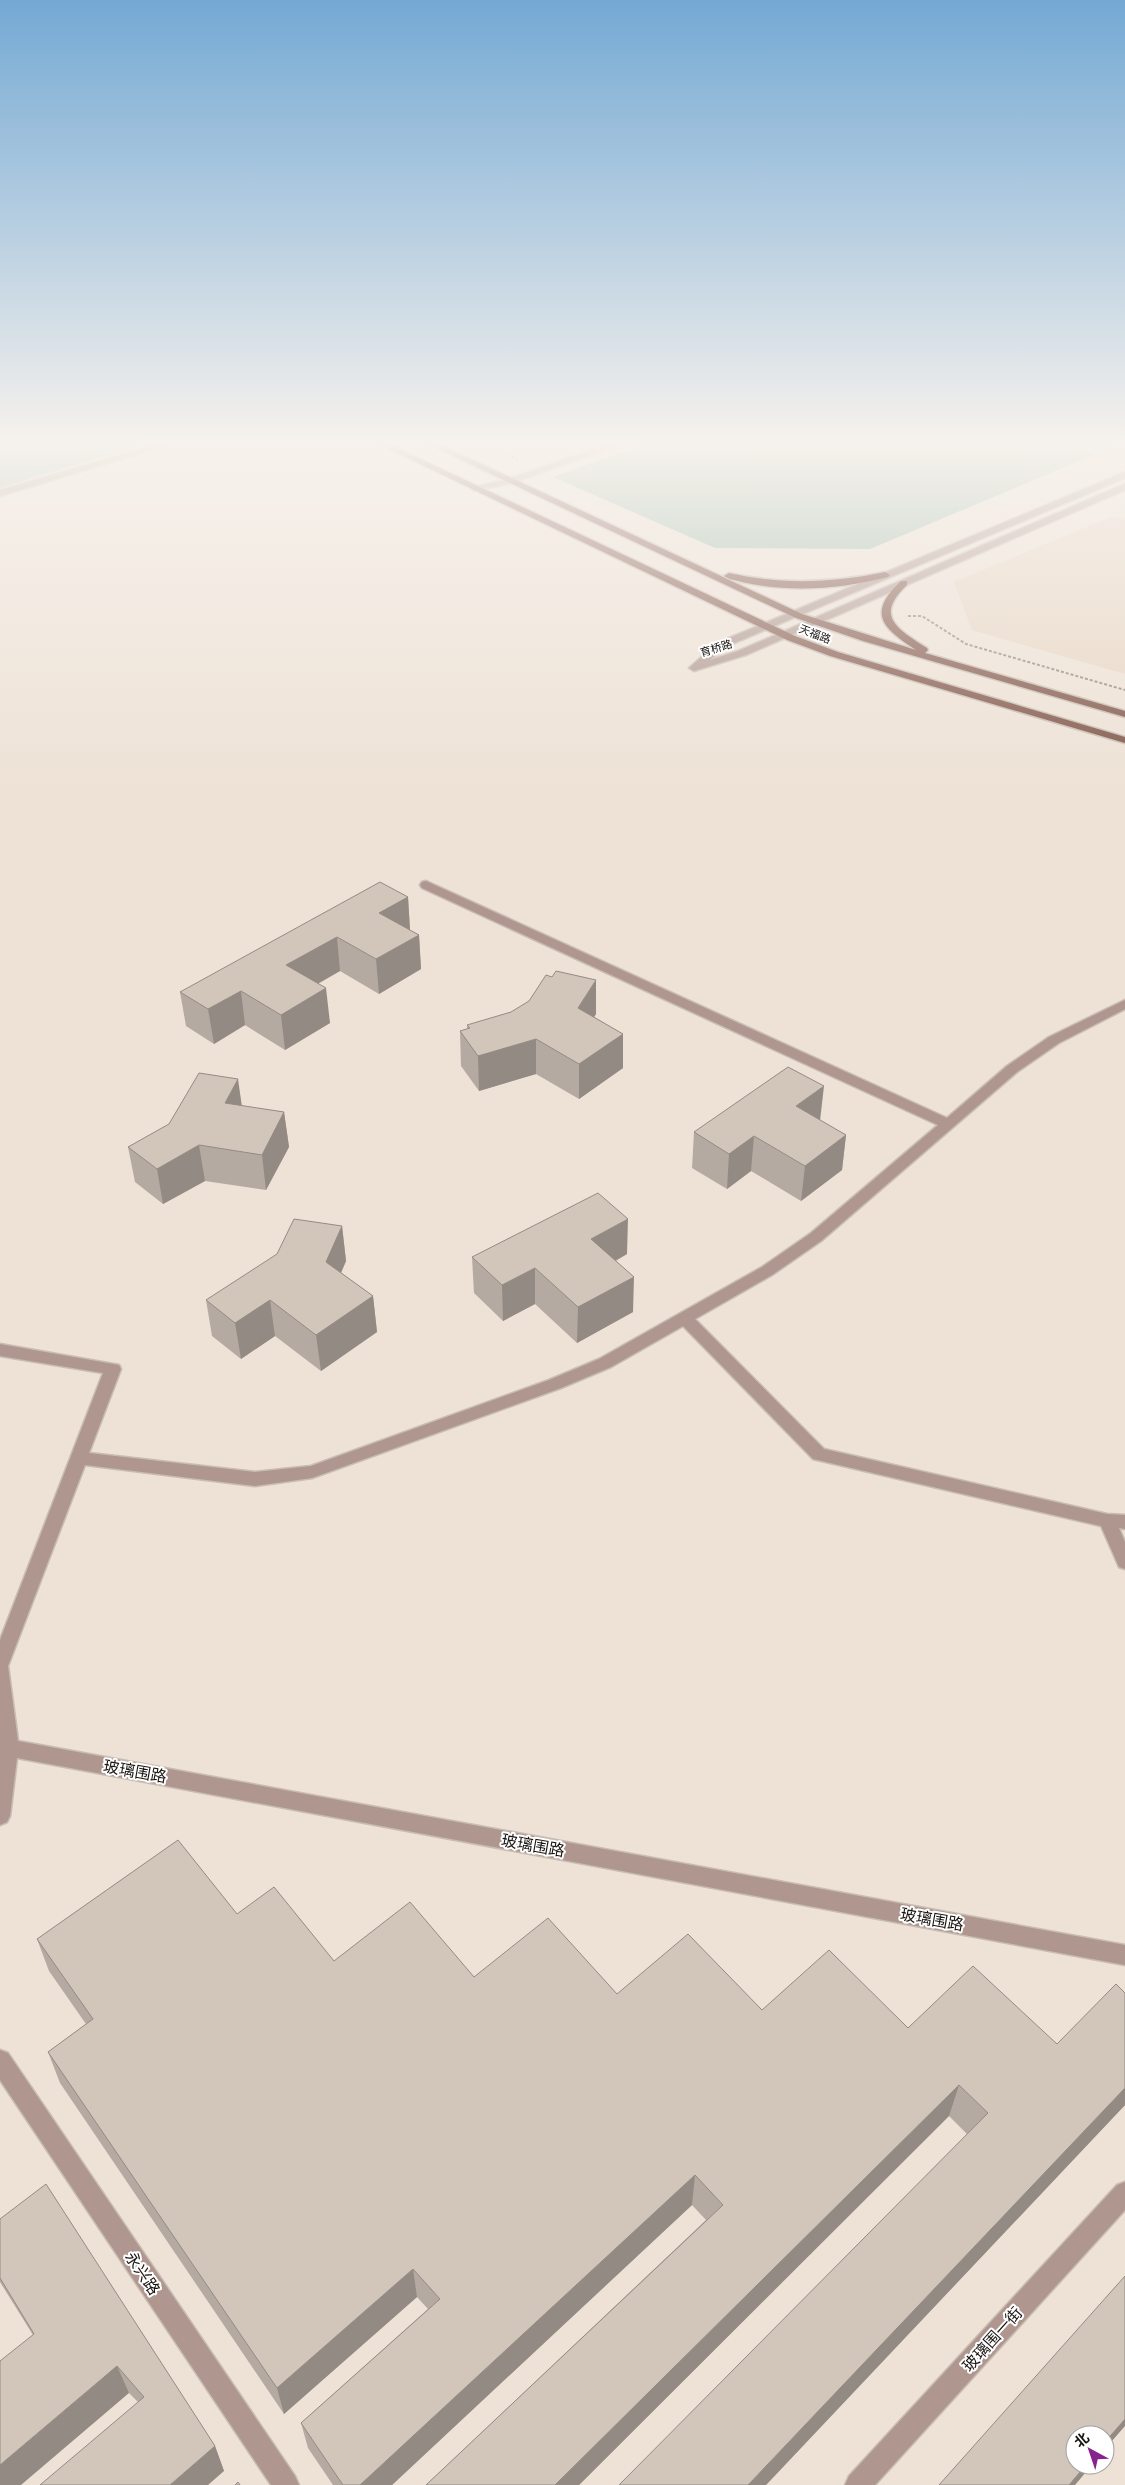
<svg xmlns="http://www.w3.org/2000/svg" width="1125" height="2485" font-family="'Fira Sans Condensed','Noto Sans SC',sans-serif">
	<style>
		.built { fill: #e8d6c4 }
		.green { fill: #99bdab }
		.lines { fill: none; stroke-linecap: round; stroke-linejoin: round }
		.minor-casing { stroke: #c7bdb2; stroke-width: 3 }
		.major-casing { stroke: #c7bdb2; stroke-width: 3 }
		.path { stroke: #918980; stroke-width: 2; stroke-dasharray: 3 2; stroke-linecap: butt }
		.minor { fill: #af968f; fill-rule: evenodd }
		.major { fill: #805549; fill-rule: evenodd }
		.wall { fill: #b5aaa1 }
		.shaded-wall { fill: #938b83 }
		.building { fill: #d2c6bb; stroke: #938b83 }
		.labels { text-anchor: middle; stroke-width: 4; stroke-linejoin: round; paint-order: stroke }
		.far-street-label { font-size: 11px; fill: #181410; stroke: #fff }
		.near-street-label { font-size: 16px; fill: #181410; stroke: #fff }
	</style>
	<rect width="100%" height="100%" fill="#eee2d6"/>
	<path class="built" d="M506,442H562L530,453Z
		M1113,516L1125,519V674L972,630L954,582Z"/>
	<path class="green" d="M0,442H152L0,488Z
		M650,442H1110L1117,445L870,549L715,548L553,477Z"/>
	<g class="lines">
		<g class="minor-casing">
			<path id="minor" d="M164,442H178L0,496V490Z
				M613,442H626L513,483L474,491L470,488L508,479Z
				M1125,472V478L725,647L710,660L738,651L1122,485L1125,484V490L746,655L694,671L689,668L717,643Z
				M426,881L947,1118L1007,1066L1049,1037L1125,1000V1009L1059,1043L1017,1072L821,1241L772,1275L695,1319L824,1449L1107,1514L1125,1515V1529L1119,1528L1125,1542V1569L1119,1567L1101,1526L813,1459L683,1326L611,1367L561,1388L312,1478L255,1486L85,1465L8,1666L18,1741L1125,1945V1965L17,1758L10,1816L7,1822L0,1825V1640L103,1373L0,1356V1344L119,1365L121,1369L89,1453L255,1472L311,1466L549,1380L599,1359L762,1267L811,1233L938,1125L422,888L420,885L422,882Z
				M0,2050L8,2053L295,2476L299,2485H271L0,2080Z
				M1125,2182V2210L875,2485H845L849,2476L1117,2185Z"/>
		</g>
		<g class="major-casing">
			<path id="major" d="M374,442H385L795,636L838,652L1125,737V743L830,656L787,640Z
				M423,442H435L802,614L916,650C883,628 866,614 901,581H907V585C874,616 897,629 927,648L928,650L925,653L1125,711V717L863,641L796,618Z
				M885,572L890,575L888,577C841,589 790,593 742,582C736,580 729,580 724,576L729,573C782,585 832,583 885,572Z"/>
		</g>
		<path class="path" d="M480,442L518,460
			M908,616H922L966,644L1125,690"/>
		<use href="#minor" class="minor"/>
		<use href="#major" class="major"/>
	</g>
	<path class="wall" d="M408,897L410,930L419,935L421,969L379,994L340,971L318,984L330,1023L285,1050L245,1025L214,1044L186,1026L180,992Z
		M596,1014L594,1017L623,1034V1068L579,1099L536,1074L479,1091L461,1066L460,1031L467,1029V1025Z
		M242,1106L284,1112L289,1147L266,1190L205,1181L163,1204L135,1182L128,1147Z
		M820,1120L846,1135L842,1170L801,1201L751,1171L727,1189L692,1168L694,1132Z
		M342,1226L346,1261L341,1273L373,1296L377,1332L321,1371L275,1336L241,1359L212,1336L206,1300Z
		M627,1254L616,1261L633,1312L577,1343L535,1304L503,1321L474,1293L472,1257Z
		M237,1914L334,1961L1057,2044L1125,1993V2105L766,2485L967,2134L949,2116L579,2485H426L706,2220L692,2205L392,2485H333L308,2448L301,2423L428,2309L417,2297L284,2414L60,2083L48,2052L86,2024L49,1971L37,1939Z
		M0,2219L215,2446L224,2471L138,2402L129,2393L33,2335L0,2282Z"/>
	<path class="shaded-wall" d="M408,897L410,930L379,913Z
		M419,935L421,969L379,994L376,959Z
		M337,937L340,971L290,999L286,965Z
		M596,980V1014L577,1043L578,1008Z
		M326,988L330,1023L285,1050L281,1015Z
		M241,991L245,1025L214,1044L208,1009Z
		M623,1034V1068L579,1099V1064Z
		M536,1039V1074L479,1091L478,1056Z
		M238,1079L243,1114L225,1103Z
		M824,1086L820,1121L796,1106Z
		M284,1112L289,1147L266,1190L262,1155Z
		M846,1135L842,1170L801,1201L805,1166Z
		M754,1136L751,1171L727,1189L729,1154Z
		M199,1145L205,1181L163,1204L157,1169Z
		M628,1219L627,1254L590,1274L591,1239Z
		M342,1226L346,1261L330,1298L326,1262Z
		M535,1268V1304L503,1321L502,1285Z
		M634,1277L633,1312L577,1343L578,1307Z
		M373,1296L377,1332L321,1371L316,1335Z
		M270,1300L275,1336L241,1359L235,1323Z
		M959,2085L949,2116L579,2485H555Z
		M1125,2088V2105L766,2485H748Z
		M695,2175L692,2205L392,2485H360Z
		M413,2269L417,2297L284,2414L277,2388Z
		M117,2366L129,2393L21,2485H0V2465Z
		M1125,2419V2426L1105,2449V2442Z
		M215,2446L224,2471L208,2485H170Z
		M1086,2465H1092L1075,2485H1069Z"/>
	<path class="building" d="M380,882L408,897L379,913L419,935L376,959L337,937L286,965L326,988L281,1015L241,991L208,1009L180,992Z
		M556,971L596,980L578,1008L623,1034L579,1064L536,1039L478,1056L460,1031L470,1028L467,1025L511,1012L529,1001L546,975L552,977Z
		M788,1067L824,1086L796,1106L846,1135L805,1166L754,1136L729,1154L694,1132Z
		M199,1073L238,1079L225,1103L284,1112L262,1155L199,1145L157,1169L128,1147L169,1124Z
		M598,1193L628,1219L591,1239L634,1277L578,1307L535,1268L502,1285L472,1257Z
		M294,1219L342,1226L326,1262L373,1296L316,1335L270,1300L235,1323L206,1300L277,1254Z
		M178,1840L237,1914L274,1887L334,1961L410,1902L474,1977L548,1918L617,1994L688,1934L762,2010L829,1950L908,2028L973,1966L1057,2044L1116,1984L1125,1993V2088L748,2485H619L988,2113L959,2085L555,2485H426L723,2205L695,2175L360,2485H343L301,2423L440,2299L413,2269L277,2388L48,2052L93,2019L37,1939Z
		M46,2184L215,2446L170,2485H40L144,2397L117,2366L0,2465V2361L34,2334L0,2278V2219Z
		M1125,2276V2419L1105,2442V2435H1075V2465H1086L1069,2485H939Z
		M238,2482L240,2485H235Z"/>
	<linearGradient id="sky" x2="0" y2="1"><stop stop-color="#74a9d4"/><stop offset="0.56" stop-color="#f7f2ed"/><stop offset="1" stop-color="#f7f2ed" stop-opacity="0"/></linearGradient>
	<rect width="1125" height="790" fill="url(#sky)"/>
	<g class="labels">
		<g class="far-street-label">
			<text transform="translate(815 634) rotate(21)" y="4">天福路</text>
			<text transform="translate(716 648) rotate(-17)" y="4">育桥路</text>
		</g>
		<g class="near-street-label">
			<text transform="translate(135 1771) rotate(10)" y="6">玻璃围路</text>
			<text transform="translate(533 1845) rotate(10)" y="6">玻璃围路</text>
			<text transform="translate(932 1919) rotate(10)" y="6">玻璃围路</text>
			<text transform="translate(143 2273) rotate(56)" y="6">永兴路</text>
			<text transform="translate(992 2339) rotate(-48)" y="6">玻璃围一街</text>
		</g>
	</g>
	<g transform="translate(1090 2450) rotate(320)"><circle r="24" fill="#ffffff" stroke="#a3a19f"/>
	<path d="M0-4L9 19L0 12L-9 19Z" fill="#86238c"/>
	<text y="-8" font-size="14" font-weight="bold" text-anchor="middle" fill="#181410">北</text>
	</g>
</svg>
